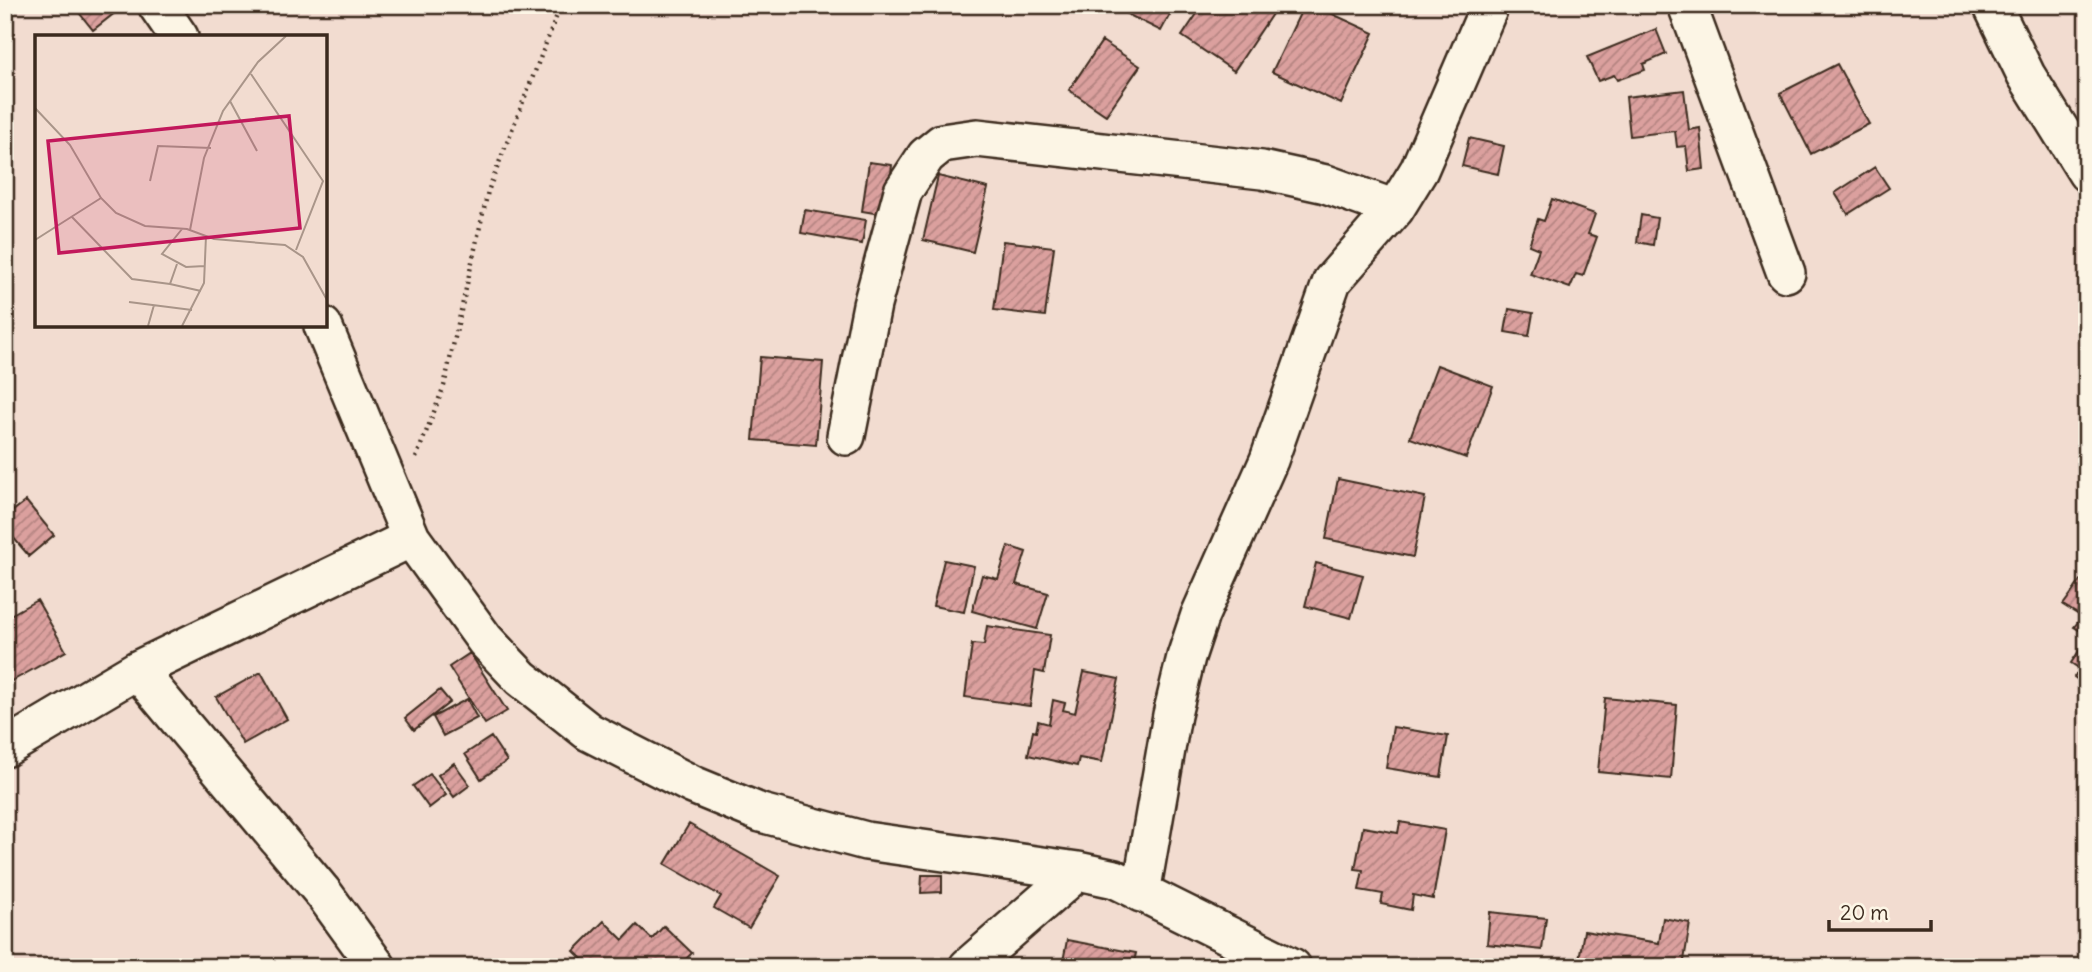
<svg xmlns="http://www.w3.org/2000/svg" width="2092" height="972" font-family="Delius,sans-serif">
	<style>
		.building { fill: url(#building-hatch); stroke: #3b2a1e; stroke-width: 2 }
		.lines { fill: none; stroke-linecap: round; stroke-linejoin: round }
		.minor-casing { stroke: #3b2a1e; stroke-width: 42 }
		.path { stroke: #3b2a1e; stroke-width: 4.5; stroke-dasharray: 2 5; stroke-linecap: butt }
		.minor { stroke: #fcf5e5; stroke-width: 37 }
		.inset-road { fill: none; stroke: #a99589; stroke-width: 2 }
		.view { fill: #c2185b; fill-opacity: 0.15; stroke: #c2185b; stroke-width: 3.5 }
		.inset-edge { fill: none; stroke: #3b2a1e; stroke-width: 3.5 }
	</style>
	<defs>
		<pattern id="building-hatch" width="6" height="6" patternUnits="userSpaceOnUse" patternTransform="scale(1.75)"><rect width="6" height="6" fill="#dba09e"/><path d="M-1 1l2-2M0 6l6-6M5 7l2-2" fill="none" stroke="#b38380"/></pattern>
	</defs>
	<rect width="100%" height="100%" fill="#f2dcd0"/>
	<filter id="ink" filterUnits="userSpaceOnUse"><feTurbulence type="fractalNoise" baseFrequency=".0143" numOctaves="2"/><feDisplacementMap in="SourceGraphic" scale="14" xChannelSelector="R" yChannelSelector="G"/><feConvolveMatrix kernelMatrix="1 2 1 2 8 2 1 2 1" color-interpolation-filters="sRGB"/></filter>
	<g filter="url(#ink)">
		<path class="building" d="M73,5H125L93,30Z
			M1109,5H1175L1161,31Z
			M1203,5H1272L1276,8L1234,71L1182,36Z
			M1304,5H1313L1374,33L1341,104L1272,72Z
			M1343,5H1385L1384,11Z
			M1656,29L1666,54L1643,64L1645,70L1617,80L1614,75L1598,81L1587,57Z
			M1102,41L1140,66L1106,115L1069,90Z
			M1837,64L1869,124L1811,154L1780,93Z
			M1684,90L1689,130L1700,128L1704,169L1689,171L1686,146L1677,147L1675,131L1630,136L1626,97Z
			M1469,138L1504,146L1498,174L1462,166Z
			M869,162L892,165L886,215L862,211Z
			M1875,167L1889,188L1848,214L1835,193Z
			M938,176L988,188L973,252L923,240Z
			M1552,199L1595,214L1588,234L1597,237L1583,276L1576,274L1570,288L1530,274L1539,249L1529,245L1538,219L1544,221Z
			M805,210L866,220L862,244L801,233Z
			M1641,215L1657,218L1653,245L1637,242Z
			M1003,241L1054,247L1045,316L994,310Z
			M1509,309L1533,313L1529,336L1505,332Z
			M760,357L823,362L816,445L753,440Z
			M1437,365L1493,386L1466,458L1410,438Z
			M1338,479L1425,497L1413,557L1326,539Z
			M26,501L54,535L29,556L5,528V517Z
			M1008,546L1026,552L1016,584L1048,593L1037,629L972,611L982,575L998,579Z
			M944,560L974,566L964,612L933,606Z
			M1316,563L1363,575L1351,618L1305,606Z
			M2087,572V635L2074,627L2082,617L2063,605Z
			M37,600L66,651L12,681L5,670V618Z
			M987,626L1050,635L1044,673L1035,671L1030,706L965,697L972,644L984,645Z
			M2087,639V686L2074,677L2080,669L2071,663Z
			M470,653L507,711L485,724L449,667Z
			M261,672L287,719L243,744L216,697Z
			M1084,672L1119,679L1102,762L1079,758L1077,766L1028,755L1033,731L1036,732L1038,721L1049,724L1053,700L1065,703L1063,710L1075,713Z
			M440,690L450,702L414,730L405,718Z
			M1605,698L1677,705L1671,779L1598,772Z
			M467,699L477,718L443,736L433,717Z
			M1393,727L1448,736L1441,777L1386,768Z
			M491,737L507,761L481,779L465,754Z
			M454,763L470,785L454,797L438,775Z
			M430,774L446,795L429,808L413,786Z
			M1400,822L1445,830L1433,899L1413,895L1411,910L1381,904L1383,894L1359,890L1363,870L1355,869L1363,827L1398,833Z
			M689,824L780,876L749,928L714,908L721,896L665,864Z
			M922,875H942V892L921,893Z
			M1490,912L1546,918L1542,950L1487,944Z
			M1663,918L1690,923L1683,967H1625L1579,959L1584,931L1659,943Z
			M604,921L623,940L637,925L652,939L664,926L692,953L678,967H590L574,951Z
			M1067,940L1136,953L1133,967H1062Z"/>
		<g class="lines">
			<g class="minor-casing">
				<path id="minor" d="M157,5L179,37
					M1687,5L1786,273
					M1992,5L2026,75L2087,173
					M323,326L411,538L485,640L521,678L589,732L693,785L761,813L866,841L1078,871L1115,879L1292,967
					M846,436L872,305L903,191L926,156L942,143L977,138L1262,170L1326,184L1395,209
					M137,670L324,894L377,967
					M5,748L137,670L411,538
					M1141,893L1172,715L1186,657L1200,615L1269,460L1332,281L1395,209L1419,170L1490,5
					M968,967L1078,871"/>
			</g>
			<path class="path" d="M416,458L444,386L488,191L561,5"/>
			<use href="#minor" class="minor"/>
		</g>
	</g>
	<g transform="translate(35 35)">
		<rect width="292" height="292" fill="#f2dcd0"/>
		<path class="inset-road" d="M216,39L288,146L261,215M195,66L222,116M0,73L35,110L66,163L81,178L110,191L152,194L179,204L250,210L268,222L292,265M115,146L123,111L176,113M37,182L97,244L135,249M147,194L127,219L151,232L170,231M155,195L169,123L188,76L223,27L251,1M0,205L66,163M142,229L135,249L166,256M94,267L157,275M113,291L119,270M147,291L169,248L171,201"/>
		<path class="view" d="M254,81L265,193L24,218L13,106Z"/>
		<rect width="292" height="292" class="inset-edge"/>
	</g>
	<rect width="2092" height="972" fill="none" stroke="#fcf5e5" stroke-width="28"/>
	<rect x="14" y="14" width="2064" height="944" fill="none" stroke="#3b2a1e" stroke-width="2.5" filter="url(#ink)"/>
	<path d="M1829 920v10h102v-10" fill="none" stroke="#3b2a1e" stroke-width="3.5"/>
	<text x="1840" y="920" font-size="21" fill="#3b2a1e" stroke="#fcf5e5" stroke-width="5" paint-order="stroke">20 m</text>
</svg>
